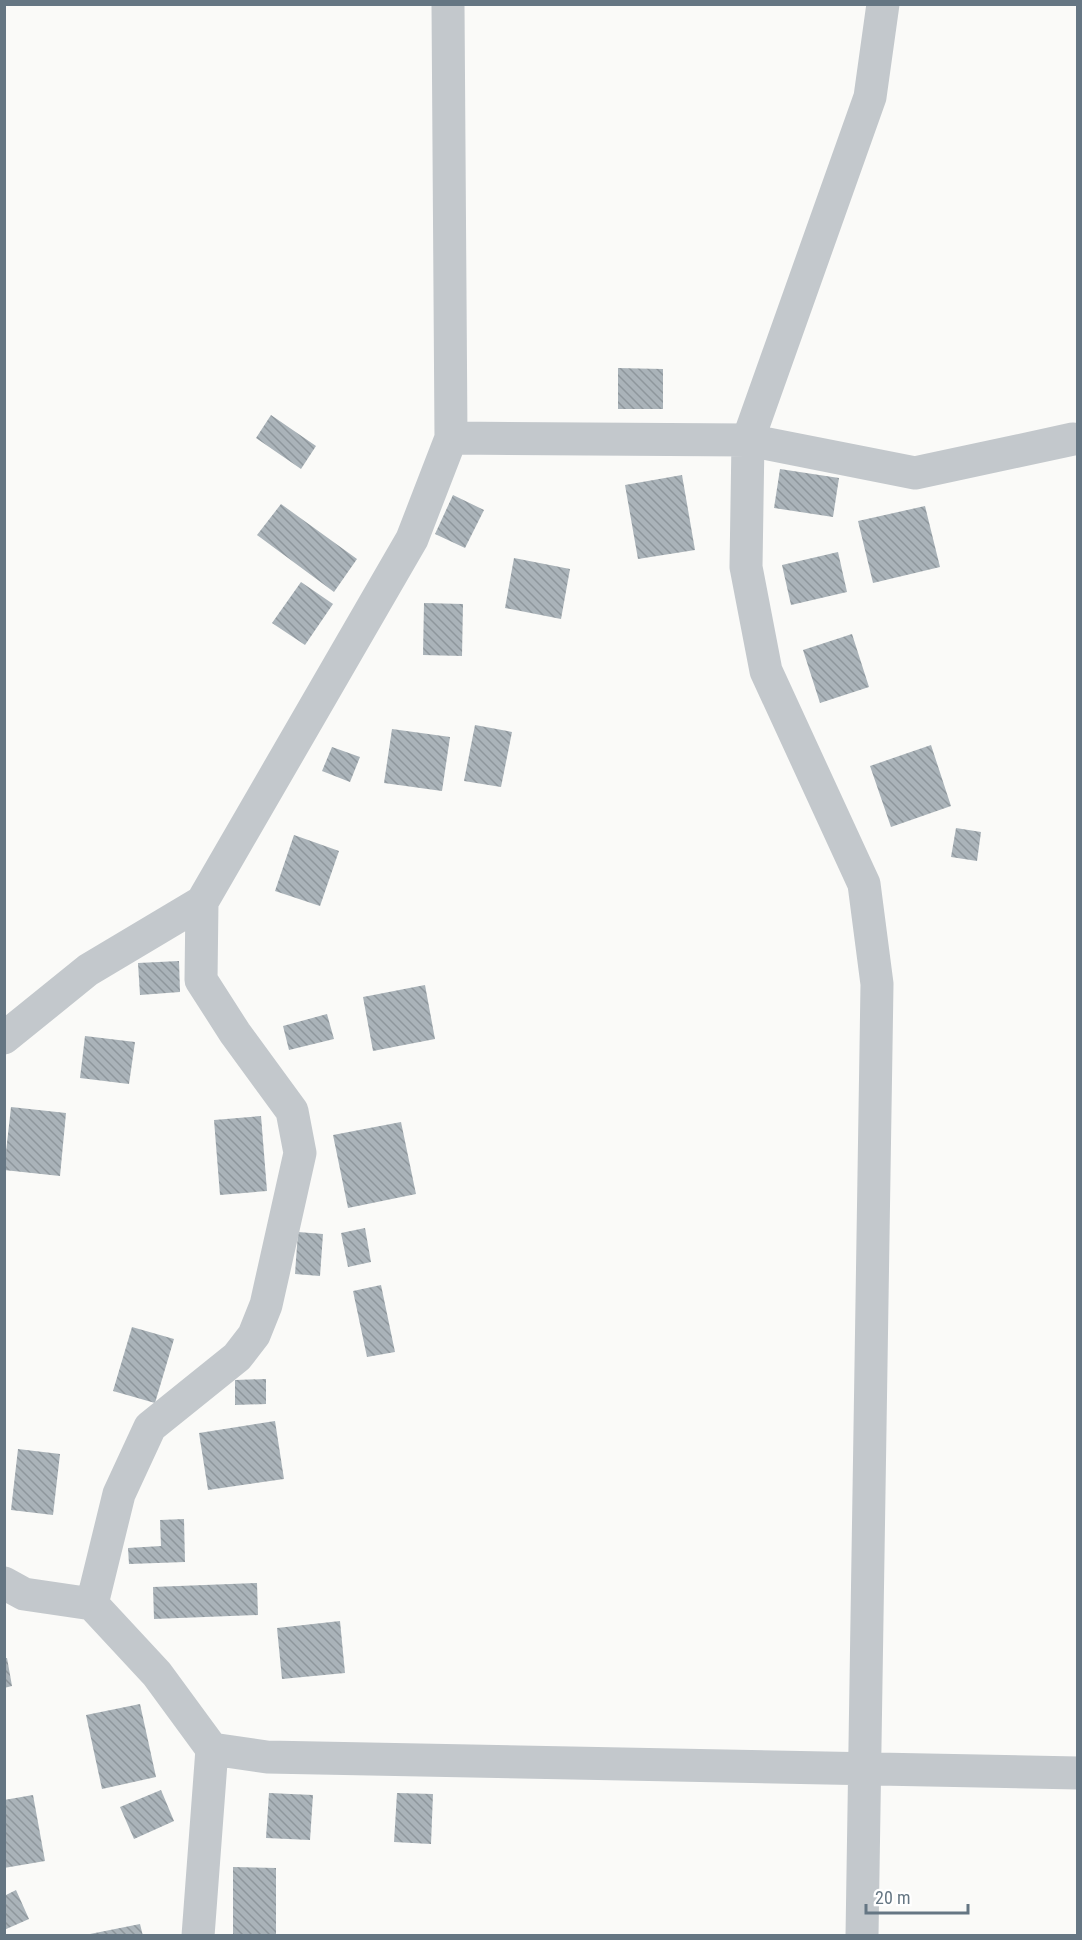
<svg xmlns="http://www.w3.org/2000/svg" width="1082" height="1940" font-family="'Roboto Condensed',sans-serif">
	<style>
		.building { fill: url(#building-back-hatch) }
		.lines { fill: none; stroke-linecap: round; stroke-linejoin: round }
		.minor { stroke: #c3c8cc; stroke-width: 33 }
	</style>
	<defs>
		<pattern id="building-back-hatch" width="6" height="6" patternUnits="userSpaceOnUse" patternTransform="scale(1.5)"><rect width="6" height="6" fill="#aab3b9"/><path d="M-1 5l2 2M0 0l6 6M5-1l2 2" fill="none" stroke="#8e969c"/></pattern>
	</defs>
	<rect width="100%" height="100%" fill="#fafaf8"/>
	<path class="building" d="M618,368L663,369V409H618Z
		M271,415L316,446L301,469L256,438Z
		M780,469L839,478L833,517L774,508Z
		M682,475L695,550L638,559L625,485Z
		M453,495L484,510L465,548L435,534Z
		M281,504L357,559L334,592L257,535Z
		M925,506L940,567L873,583L858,521Z
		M838,552L847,592L791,605L782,565Z
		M514,558L570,569L561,619L505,608Z
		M301,582L333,604L305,645L272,623Z
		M424,603L463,604L462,656L423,655Z
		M852,634L869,687L820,703L803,650Z
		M475,725L512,732L501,787L464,781Z
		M392,729L450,737L442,791L384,783Z
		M931,745L951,806L891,827L870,766Z
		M332,747L360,757L350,782L322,771Z
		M956,828L981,832L977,861L951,857Z
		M294,835L339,851L320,906L275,891Z
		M179,961L180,992L140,995L138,963Z
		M425,985L435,1039L373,1051L363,997Z
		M327,1014L334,1039L289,1050L283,1026Z
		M85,1036L135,1042L129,1084L80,1078Z
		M11,1107L66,1113L60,1176L4,1170Z
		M261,1116L267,1191L220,1195L214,1120Z
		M401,1122L416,1194L348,1208L333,1135Z
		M365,1228L371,1262L348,1267L341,1233Z
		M298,1232L323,1234L320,1276L295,1274Z
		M381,1285L395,1352L367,1357L353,1291Z
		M132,1327L174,1339L155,1403L113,1391Z
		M266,1379V1404L235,1405V1380Z
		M275,1421L284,1479L208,1490L199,1433Z
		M18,1449L60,1454L53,1515L11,1510Z
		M184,1519L185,1562L129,1564L128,1548L161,1546L160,1520Z
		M257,1583L258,1615L154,1619L153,1587Z
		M340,1621L345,1673L282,1679L277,1628Z
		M4,1658H7L12,1686L4,1688Z
		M140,1704L156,1777L102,1789L86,1715Z
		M161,1790L174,1821L134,1839L120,1807Z
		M269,1793L313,1795L310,1840L266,1838Z
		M397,1793L433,1794L431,1844L394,1842Z
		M33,1795L45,1861L4,1868V1800Z
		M233,1867L276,1868V1936H233Z
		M16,1890L29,1919L4,1930V1896Z
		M140,1924L143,1936H91L90,1934Z"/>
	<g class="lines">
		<path class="minor" d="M451,438L748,440L915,473L1073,439
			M4,1038L88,970L202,902L412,539L451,438L448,4
			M4,1583L24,1594L92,1604L157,1674L212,1749L198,1936
			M92,1604L119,1494L150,1427L237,1357L254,1335L266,1305L300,1153L292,1111L235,1033L201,980L202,902
			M212,1749L267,1757L1078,1773
			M862,1936L877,984L864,884L766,671L746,567L748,440L870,97L883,4"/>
	</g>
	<rect width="1082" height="1940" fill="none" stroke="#657683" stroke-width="12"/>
	<path d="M866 1904v9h102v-9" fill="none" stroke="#657683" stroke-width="3"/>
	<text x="875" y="1904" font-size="18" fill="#657683" stroke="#ffffff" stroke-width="4.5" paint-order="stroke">20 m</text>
</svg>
